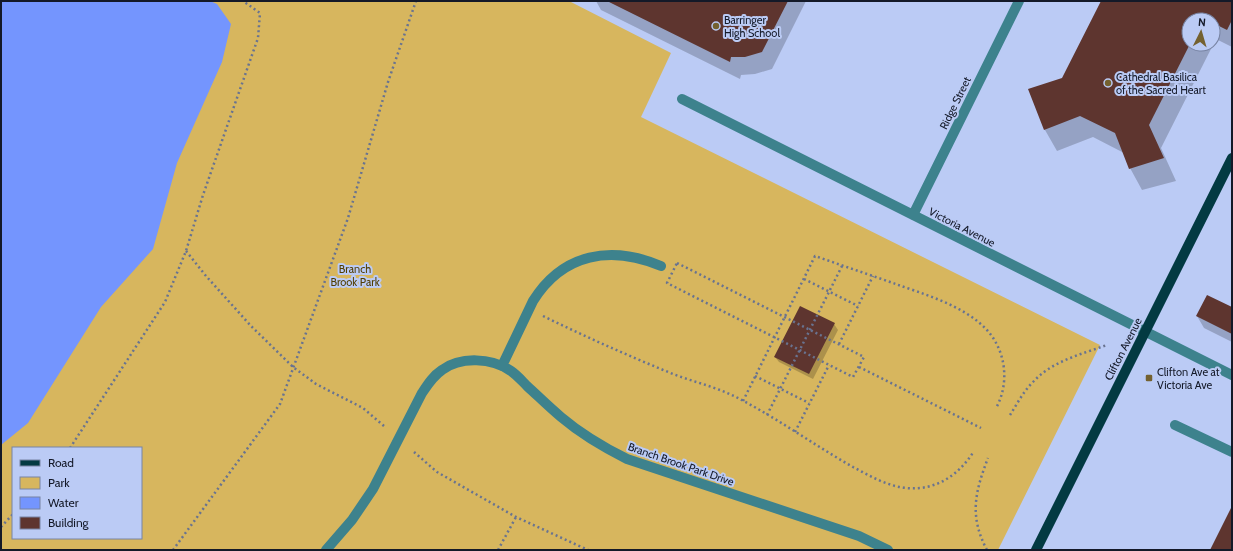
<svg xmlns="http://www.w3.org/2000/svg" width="1233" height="551" font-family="Cabin,sans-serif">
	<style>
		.green { fill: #d7b65e; fill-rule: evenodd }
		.water { fill: #7495fe }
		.shadow { fill: #0003; fill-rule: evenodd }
		.building { fill: #5e352f }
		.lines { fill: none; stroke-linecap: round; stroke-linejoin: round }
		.path { stroke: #697390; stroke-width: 2.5; stroke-dasharray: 2 3; stroke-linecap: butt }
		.minor { stroke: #3d828d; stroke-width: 10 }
		.major { stroke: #033a42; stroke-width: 10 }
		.poi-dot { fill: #746130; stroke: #bbcbf5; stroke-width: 1.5 }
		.labels { text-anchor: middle; stroke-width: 4; stroke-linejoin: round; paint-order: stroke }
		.poi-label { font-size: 11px; fill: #141928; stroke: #bbcbf5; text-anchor: start }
		.street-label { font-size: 11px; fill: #141928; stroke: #bbcbf5 }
		.park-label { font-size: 11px; fill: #513e02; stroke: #bbcbf5 }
	</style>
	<rect width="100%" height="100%" fill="#bbcbf5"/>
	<path class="green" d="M1,1H569L671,53L641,117L1100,345L998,550H1ZM13,448H141V538H13Z"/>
	<path class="water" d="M1,1H210L217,4L231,24L222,62L177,163L153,249L101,307L28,423L1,445Z"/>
	<path class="shadow" d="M596,1H806L772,69L755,74L741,75L740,79L601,10Z
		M1102,1H1232V47L1216,39L1161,148L1176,181L1142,190L1130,168L1124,153L1093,137L1057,151L1045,130L1063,79ZM1189,20H1213V44H1189Z
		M1232,308V342L1204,328L1197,316Z
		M834,324L838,330L813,379L779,362L775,357Z"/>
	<path class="building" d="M607,1H788L762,52L745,57H731L730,62Z
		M1101,1H1232V20L1227,30L1213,23V20H1207L1203,18L1202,20H1189V44H1190L1149,125L1164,158L1129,169L1115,133L1080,116L1044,130L1028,89L1062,78Z
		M1207,295L1232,307V334L1196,316Z
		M800,306L835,323L809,374L774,357Z
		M1232,506V550H1210Z"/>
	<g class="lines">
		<path class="path" d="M186,251L206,276L251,326L293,367L316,384L363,408L384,426
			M677,263L864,357L853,377L667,283Z
			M804,279L858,306
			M543,316C586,337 629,356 673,374C694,382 716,387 736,397C777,418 814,445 853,467C870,476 887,486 906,488C936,491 959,475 974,451
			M839,344L873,276
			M859,367L981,428
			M755,376L809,403
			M743,401L815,256C841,265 867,274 893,283C923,294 963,305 986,329C1006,350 1010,383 996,408
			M767,415L842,266
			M1010,415C1017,404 1023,392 1033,382C1052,361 1082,354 1107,345
			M795,432L829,365
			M70,448L165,302L186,251L203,195L258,38L260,13L243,1
			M414,452L437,472L516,517L588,550
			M1,527L13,514
			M173,550L280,404L348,218L388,82L416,1
			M498,550L516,517
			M987,550C969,516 975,492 988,458"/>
		<path class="minor" d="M682,99L1232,375
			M913,215L1019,1
			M502,366L533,301C563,253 611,245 661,266
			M1175,425L1232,452
			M326,550L352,520L373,489L422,393C428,384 433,376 442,370C461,356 492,358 511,371C517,375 522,381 527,386C538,396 549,407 561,417C581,434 603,447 627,459L859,536L888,550"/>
		<path class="major" d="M1036,550L1232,158"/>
	</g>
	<g class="poi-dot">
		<circle cx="716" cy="26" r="4"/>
		<circle cx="1108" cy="83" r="4"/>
		<rect x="1145" y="374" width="8" height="8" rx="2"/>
	</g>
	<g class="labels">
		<g class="poi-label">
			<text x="724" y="24">Barringer<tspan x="724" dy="13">High School</tspan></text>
			<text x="1116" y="81">Cathedral Basilica<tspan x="1116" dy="13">of the Sacred Heart</tspan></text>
			<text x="1157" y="376">Clifton Ave at<tspan x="1157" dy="13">Victoria Ave</tspan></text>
		</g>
		<g class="street-label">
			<text transform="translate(955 103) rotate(-64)" y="4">Ridge Street</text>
			<text transform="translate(962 227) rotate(27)" y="4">Victoria Avenue</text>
			<text transform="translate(1123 349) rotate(-63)" y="4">Clifton Avenue</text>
			<text transform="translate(681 464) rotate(19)" y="4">Branch Brook Park Drive</text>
		</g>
		<g class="park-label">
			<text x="355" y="273">Branch<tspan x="355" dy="13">Brook Park</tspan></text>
		</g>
	</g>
	<rect width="1233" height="551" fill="none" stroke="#141928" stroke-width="4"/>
	<rect x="12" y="447" width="130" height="92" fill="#bbcbf5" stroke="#7884a3"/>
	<rect x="20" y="460" width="20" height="6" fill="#033a42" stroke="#7884a3"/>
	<text x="48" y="467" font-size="12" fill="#141928">Road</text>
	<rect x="20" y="477" width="20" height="12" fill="#d7b65e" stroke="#7884a3"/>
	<text x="48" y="487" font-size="12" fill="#141928">Park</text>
	<rect x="20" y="497" width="20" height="12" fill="#7495fe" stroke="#7884a3"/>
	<text x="48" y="507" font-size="12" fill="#141928">Water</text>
	<rect x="20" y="517" width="20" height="12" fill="#5e352f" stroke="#7884a3"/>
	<text x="48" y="527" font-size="12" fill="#141928">Building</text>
	<g transform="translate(1201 32) rotate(5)"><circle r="19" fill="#bbcbf5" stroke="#7884a3"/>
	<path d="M0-3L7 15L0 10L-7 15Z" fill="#746130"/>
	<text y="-6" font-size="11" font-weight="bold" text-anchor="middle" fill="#141928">N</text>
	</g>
</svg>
